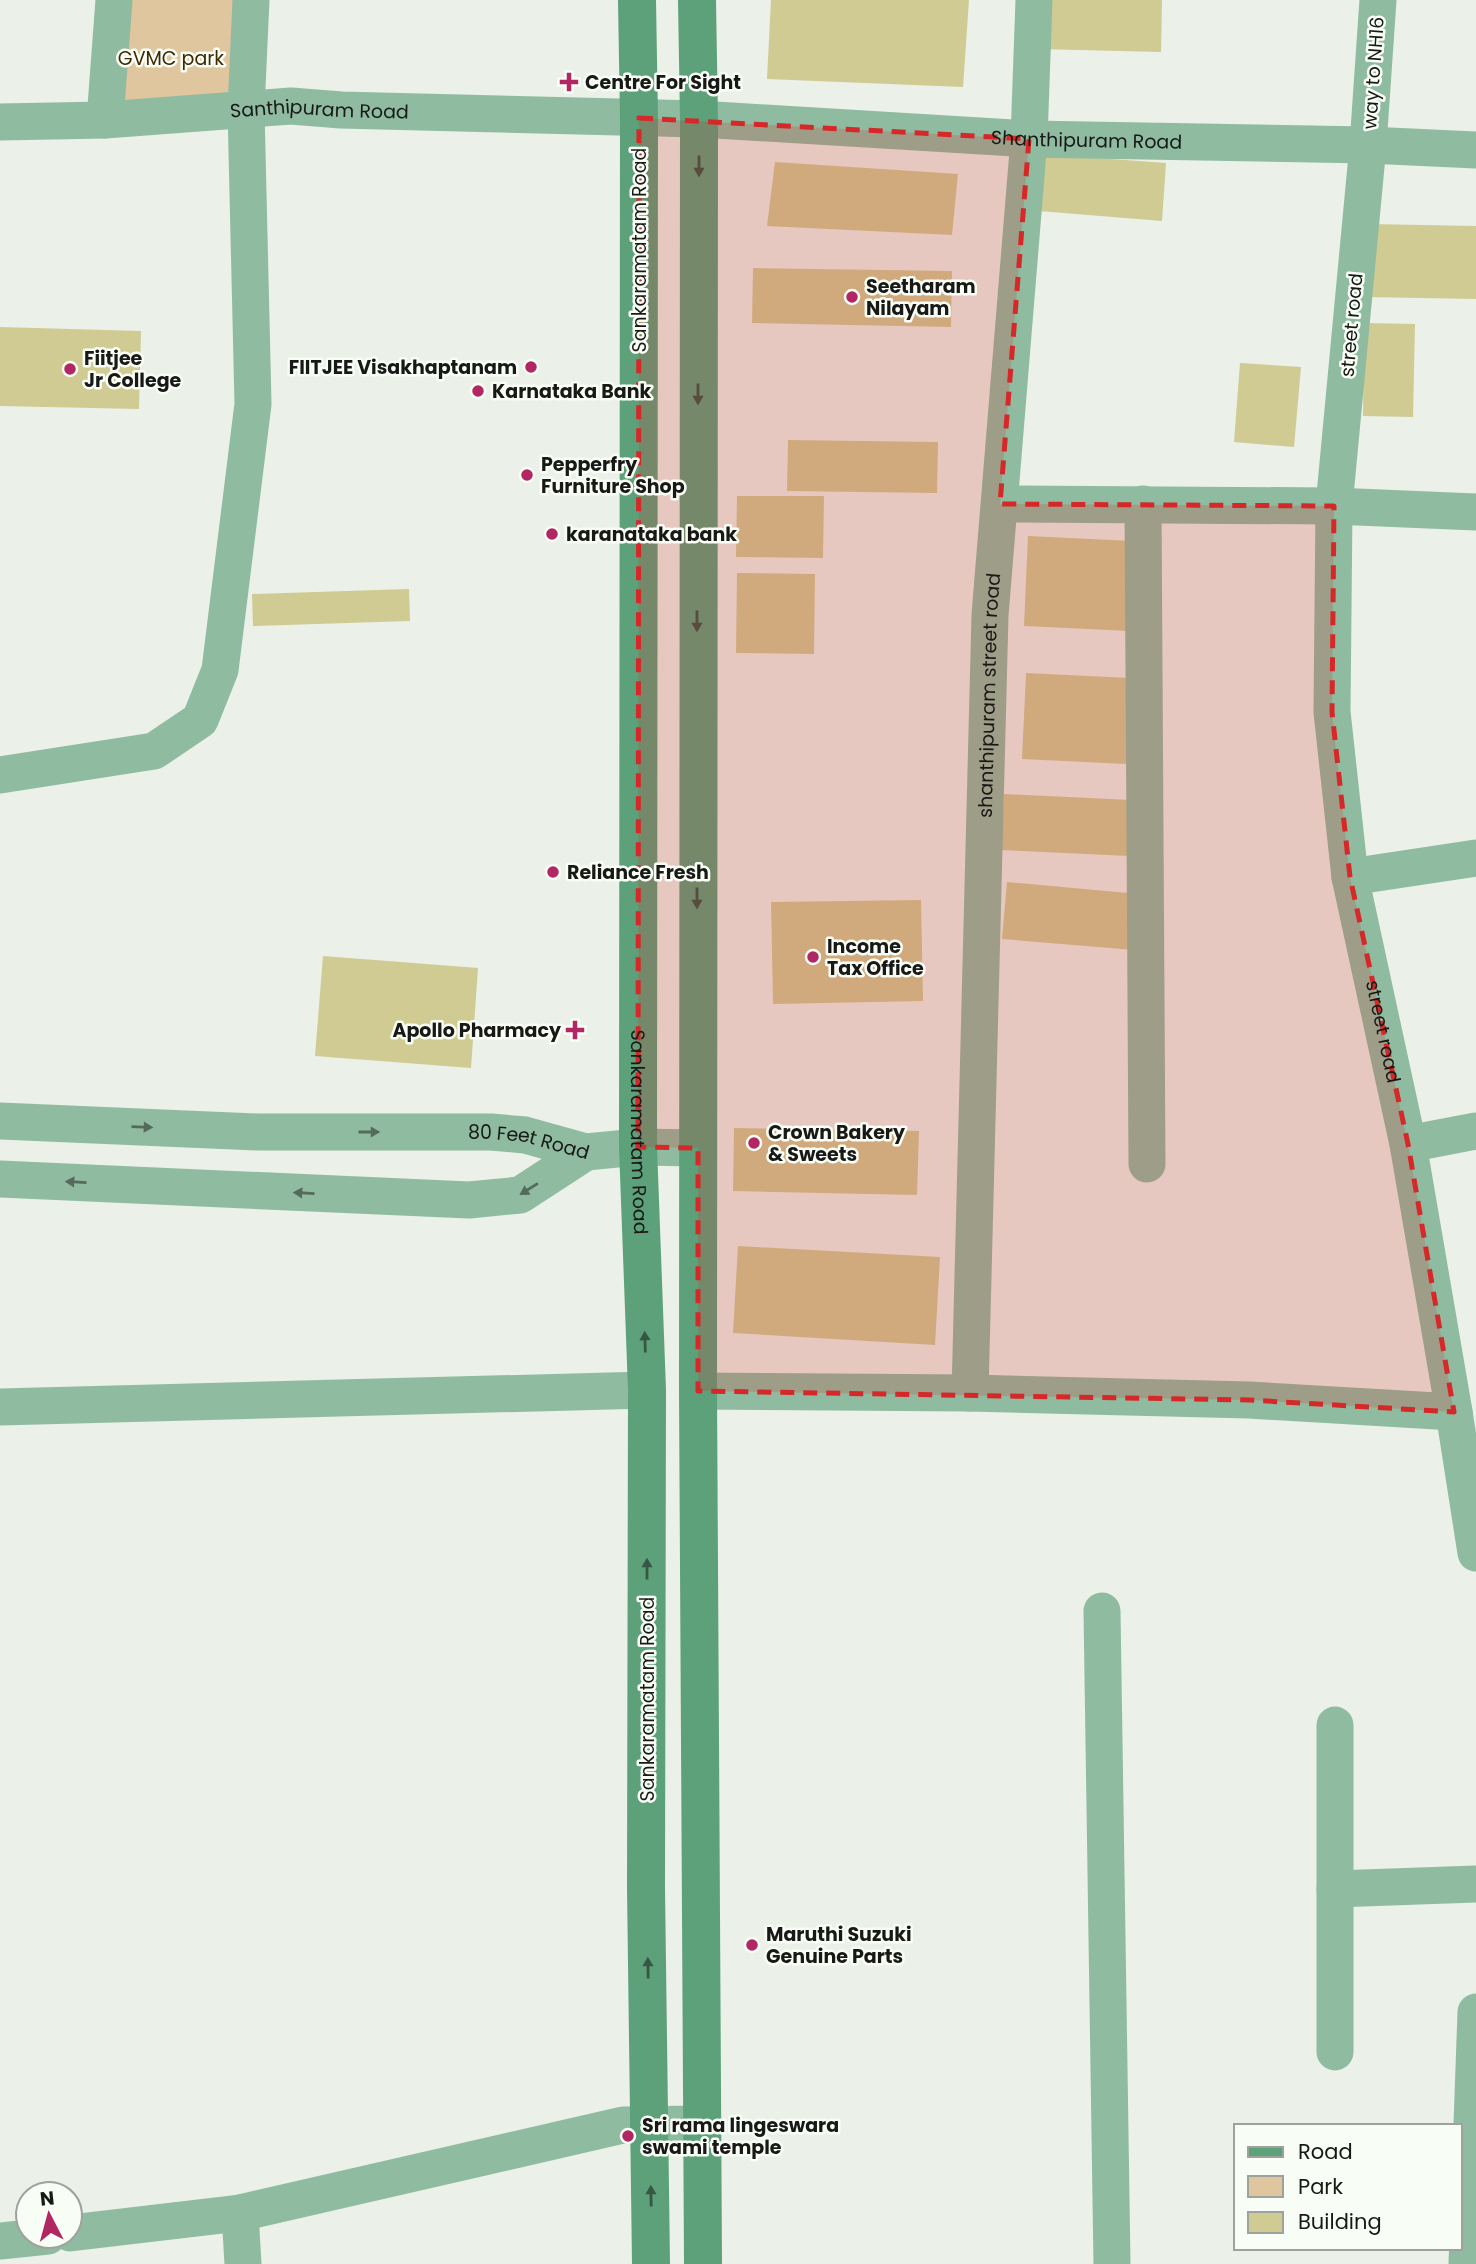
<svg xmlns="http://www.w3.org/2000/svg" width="1476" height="2264" font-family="Poppins,sans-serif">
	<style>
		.green { fill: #e0c69e }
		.building { fill: #cfcb92 }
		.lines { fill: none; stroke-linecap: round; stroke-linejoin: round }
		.minor { stroke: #8fbba0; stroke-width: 37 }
		.secondary { stroke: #5da17a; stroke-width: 38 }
		.oneway { fill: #375643 }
		.oneway2 { fill: #546a5b }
		.marked { fill: #d62828; fill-opacity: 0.2; stroke: #d62828; stroke-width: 5; stroke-dasharray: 14 9; stroke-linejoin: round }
		.poi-dot { fill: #b22763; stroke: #f8fdf5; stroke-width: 2.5 }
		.labels { text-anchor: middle; stroke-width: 5; stroke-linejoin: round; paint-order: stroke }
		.park-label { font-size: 19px; fill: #3e2900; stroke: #f8fdf5 }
		.street-label { font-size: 19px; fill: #181916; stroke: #f8fdf5 }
		.poi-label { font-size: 19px; font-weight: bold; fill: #181916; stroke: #f8fdf5; text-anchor: start }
	</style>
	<rect width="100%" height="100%" fill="#ebf0e8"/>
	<path class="green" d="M114,0H251L246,109L105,120Z"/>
	<path class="building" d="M771,0H969L963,87L767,79Z
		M1040,0H1162L1161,52L1039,49Z
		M1043,154L1166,163L1162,221L1039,211Z
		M775,162L958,174L952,235L767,226Z
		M1368,224L1476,226V299L1365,297Z
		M753,268L952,271L951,327L752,323Z
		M1364,323L1415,324L1413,417L1363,416Z
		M0,327L141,331L139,409L0,406Z
		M1240,363L1301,367L1294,447L1234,442Z
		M788,440L938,442L937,493L787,491Z
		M737,496H824L823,558L736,557Z
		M1028,536L1133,541L1129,631L1024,626Z
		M737,573L815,574L814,654L736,653Z
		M409,589L410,621L253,626L252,594Z
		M1026,673L1130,678L1126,764L1022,759Z
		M1004,794L1131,800L1129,856L1001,850Z
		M1007,882L1139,894L1134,950L1002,939Z
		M921,900L923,1001L773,1004L771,902Z
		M323,956L478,968L471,1068L315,1056Z
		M734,1128L919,1131L917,1195L733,1191Z
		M738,1246L940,1257L935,1345L733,1333Z"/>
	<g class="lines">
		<g class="minor">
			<path id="s1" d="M1378,0L1368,145L1334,506L1332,712L1350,877L1408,1144L1454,1412L1476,1553"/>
			<path d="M105,120L114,0"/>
			<path id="s2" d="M0,122L105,120L291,106L341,110L699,119L1029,139L1368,145L1476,150"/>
			<path d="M1000,504L1334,506L1476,512"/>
			<path d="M1143,504L1147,1164"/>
			<path d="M0,775L154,751L200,720L220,670L253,404L246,109L251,0"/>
			<path d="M1350,877L1476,858"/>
			<path id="s3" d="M0,1121L258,1132H491L525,1135L586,1152L638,1147L698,1148"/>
			<path d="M1408,1144L1476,1131"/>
			<path d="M0,1179L469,1200L520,1195L586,1152"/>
			<path d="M698,1391L970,1393L1249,1400L1454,1412"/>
			<path id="s4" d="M970,1393L990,615L1029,139L1034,0"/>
			<path d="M0,1407L647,1390"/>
			<path d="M1102,1611L1112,2264"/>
			<path d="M1335,1889L1476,1884"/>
			<path d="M1335,2052V1725"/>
			<path d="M240,2213L243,2264"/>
			<path d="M70,2233L240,2213L623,2125L701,2124"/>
			<path d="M0,2241L48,2236"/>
			<path d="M1467,2264L1476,2012"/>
		</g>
		<g class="secondary">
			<path id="s5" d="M637,0L639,118L638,1147L647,1390L646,1888L651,2264"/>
			<path d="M697,0L699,119L698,1391L703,2264"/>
		</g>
	</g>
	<defs><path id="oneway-solid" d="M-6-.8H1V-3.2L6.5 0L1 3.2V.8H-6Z" transform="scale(1.75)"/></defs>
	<g class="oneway">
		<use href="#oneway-solid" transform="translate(699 166) rotate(90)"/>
		<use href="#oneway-solid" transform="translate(698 394) rotate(90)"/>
		<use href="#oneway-solid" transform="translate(697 621) rotate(90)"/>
		<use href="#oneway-solid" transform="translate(697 898) rotate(90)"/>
		<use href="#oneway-solid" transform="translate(645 1342) rotate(-92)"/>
		<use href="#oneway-solid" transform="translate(647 1569) rotate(-90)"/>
		<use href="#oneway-solid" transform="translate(648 1968) rotate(-91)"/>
		<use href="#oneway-solid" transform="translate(651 2196) rotate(-91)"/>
	</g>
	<g class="oneway2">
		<use href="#oneway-solid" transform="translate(142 1127) rotate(2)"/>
		<use href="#oneway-solid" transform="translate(369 1132)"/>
		<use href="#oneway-solid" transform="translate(76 1182) rotate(-177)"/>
		<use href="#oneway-solid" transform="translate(529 1189) rotate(148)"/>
		<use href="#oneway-solid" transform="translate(304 1193) rotate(-177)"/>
	</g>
	<path class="marked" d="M639,118L1029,139L1000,504L1334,506L1332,712L1350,877L1408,1144L1454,1412L1249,1400L698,1391V1148L638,1147Z"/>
	<g class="poi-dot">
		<path d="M565.5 71.5h7v7h7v7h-7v7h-7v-7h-7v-7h7z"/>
		<circle cx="852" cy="297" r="7"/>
		<circle cx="531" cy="367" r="7"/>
		<circle cx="70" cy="369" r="7"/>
		<circle cx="478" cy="391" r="7"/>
		<circle cx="527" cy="475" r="7"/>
		<circle cx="552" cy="534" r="7"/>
		<circle cx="553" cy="872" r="7"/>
		<circle cx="813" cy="957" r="7"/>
		<path d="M571.5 1019.5h7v7h7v7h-7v7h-7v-7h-7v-7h7z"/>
		<circle cx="754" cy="1143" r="7"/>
		<circle cx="752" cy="1945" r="7"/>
		<circle cx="628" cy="2136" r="7"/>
	</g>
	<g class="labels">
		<g class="park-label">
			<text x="171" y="65">GVMC park</text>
		</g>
		<g class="street-label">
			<text transform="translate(1373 73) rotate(-86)" y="7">way to NH16</text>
			<text dy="7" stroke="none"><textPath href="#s2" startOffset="320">Santhipuram Road</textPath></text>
			<text dy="7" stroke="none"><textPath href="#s2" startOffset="1088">Shanthipuram Road</textPath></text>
			<text transform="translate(639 250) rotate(-90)" y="7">Sankaramatam Road</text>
			<text transform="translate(1351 325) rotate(-85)" y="7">street road</text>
			<text dy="7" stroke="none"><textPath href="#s4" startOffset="698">shanthipuram street road</textPath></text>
			<text dy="7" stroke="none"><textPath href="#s1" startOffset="1038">street road</textPath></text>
			<text dy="7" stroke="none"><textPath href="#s5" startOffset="1132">Sankaramatam Road</textPath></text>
			<text dy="7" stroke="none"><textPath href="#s3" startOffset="530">80 Feet Road</textPath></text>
			<text transform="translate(647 1699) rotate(-90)" y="7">Sankaramatam Road</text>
		</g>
		<g class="poi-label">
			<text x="585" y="89">Centre For Sight</text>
			<text x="866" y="293">Seetharam<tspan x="866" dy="22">Nilayam</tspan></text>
			<text x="84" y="365">Fiitjee<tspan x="84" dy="22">Jr College</tspan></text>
			<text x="517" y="374" text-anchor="end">FIITJEE Visakhaptanam</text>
			<text x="492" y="398">Karnataka Bank</text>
			<text x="541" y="471">Pepperfry<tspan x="541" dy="22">Furniture Shop</tspan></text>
			<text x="566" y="541">karanataka bank</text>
			<text x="567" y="879">Reliance Fresh</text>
			<text x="827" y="953">Income<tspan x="827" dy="22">Tax Office</tspan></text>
			<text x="561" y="1037" text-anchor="end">Apollo Pharmacy</text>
			<text x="768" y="1139">Crown Bakery<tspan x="768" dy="22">&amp; Sweets</tspan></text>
			<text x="766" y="1941">Maruthi Suzuki<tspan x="766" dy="22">Genuine Parts</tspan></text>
			<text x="642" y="2132">Sri rama lingeswara<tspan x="642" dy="22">swami temple</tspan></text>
		</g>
	</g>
	<rect x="1234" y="2124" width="228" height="126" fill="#f8fdf5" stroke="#9ea29c" stroke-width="2"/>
	<rect x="1248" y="2147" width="35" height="10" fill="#5da17a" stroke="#9ea29c" stroke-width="2"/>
	<text x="1298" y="2159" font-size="21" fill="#181916">Road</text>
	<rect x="1248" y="2176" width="35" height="21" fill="#e0c69e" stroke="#9ea29c" stroke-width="2"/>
	<text x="1298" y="2194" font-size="21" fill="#181916">Park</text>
	<rect x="1248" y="2212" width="35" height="21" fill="#cfcb92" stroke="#9ea29c" stroke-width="2"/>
	<text x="1298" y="2229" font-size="21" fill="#181916">Building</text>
	<g transform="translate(49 2215) rotate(354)"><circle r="33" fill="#f8fdf5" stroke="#9ea29c" stroke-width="2"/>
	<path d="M0-5L12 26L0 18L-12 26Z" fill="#b22763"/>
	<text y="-10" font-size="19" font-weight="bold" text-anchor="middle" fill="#181916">N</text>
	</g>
</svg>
